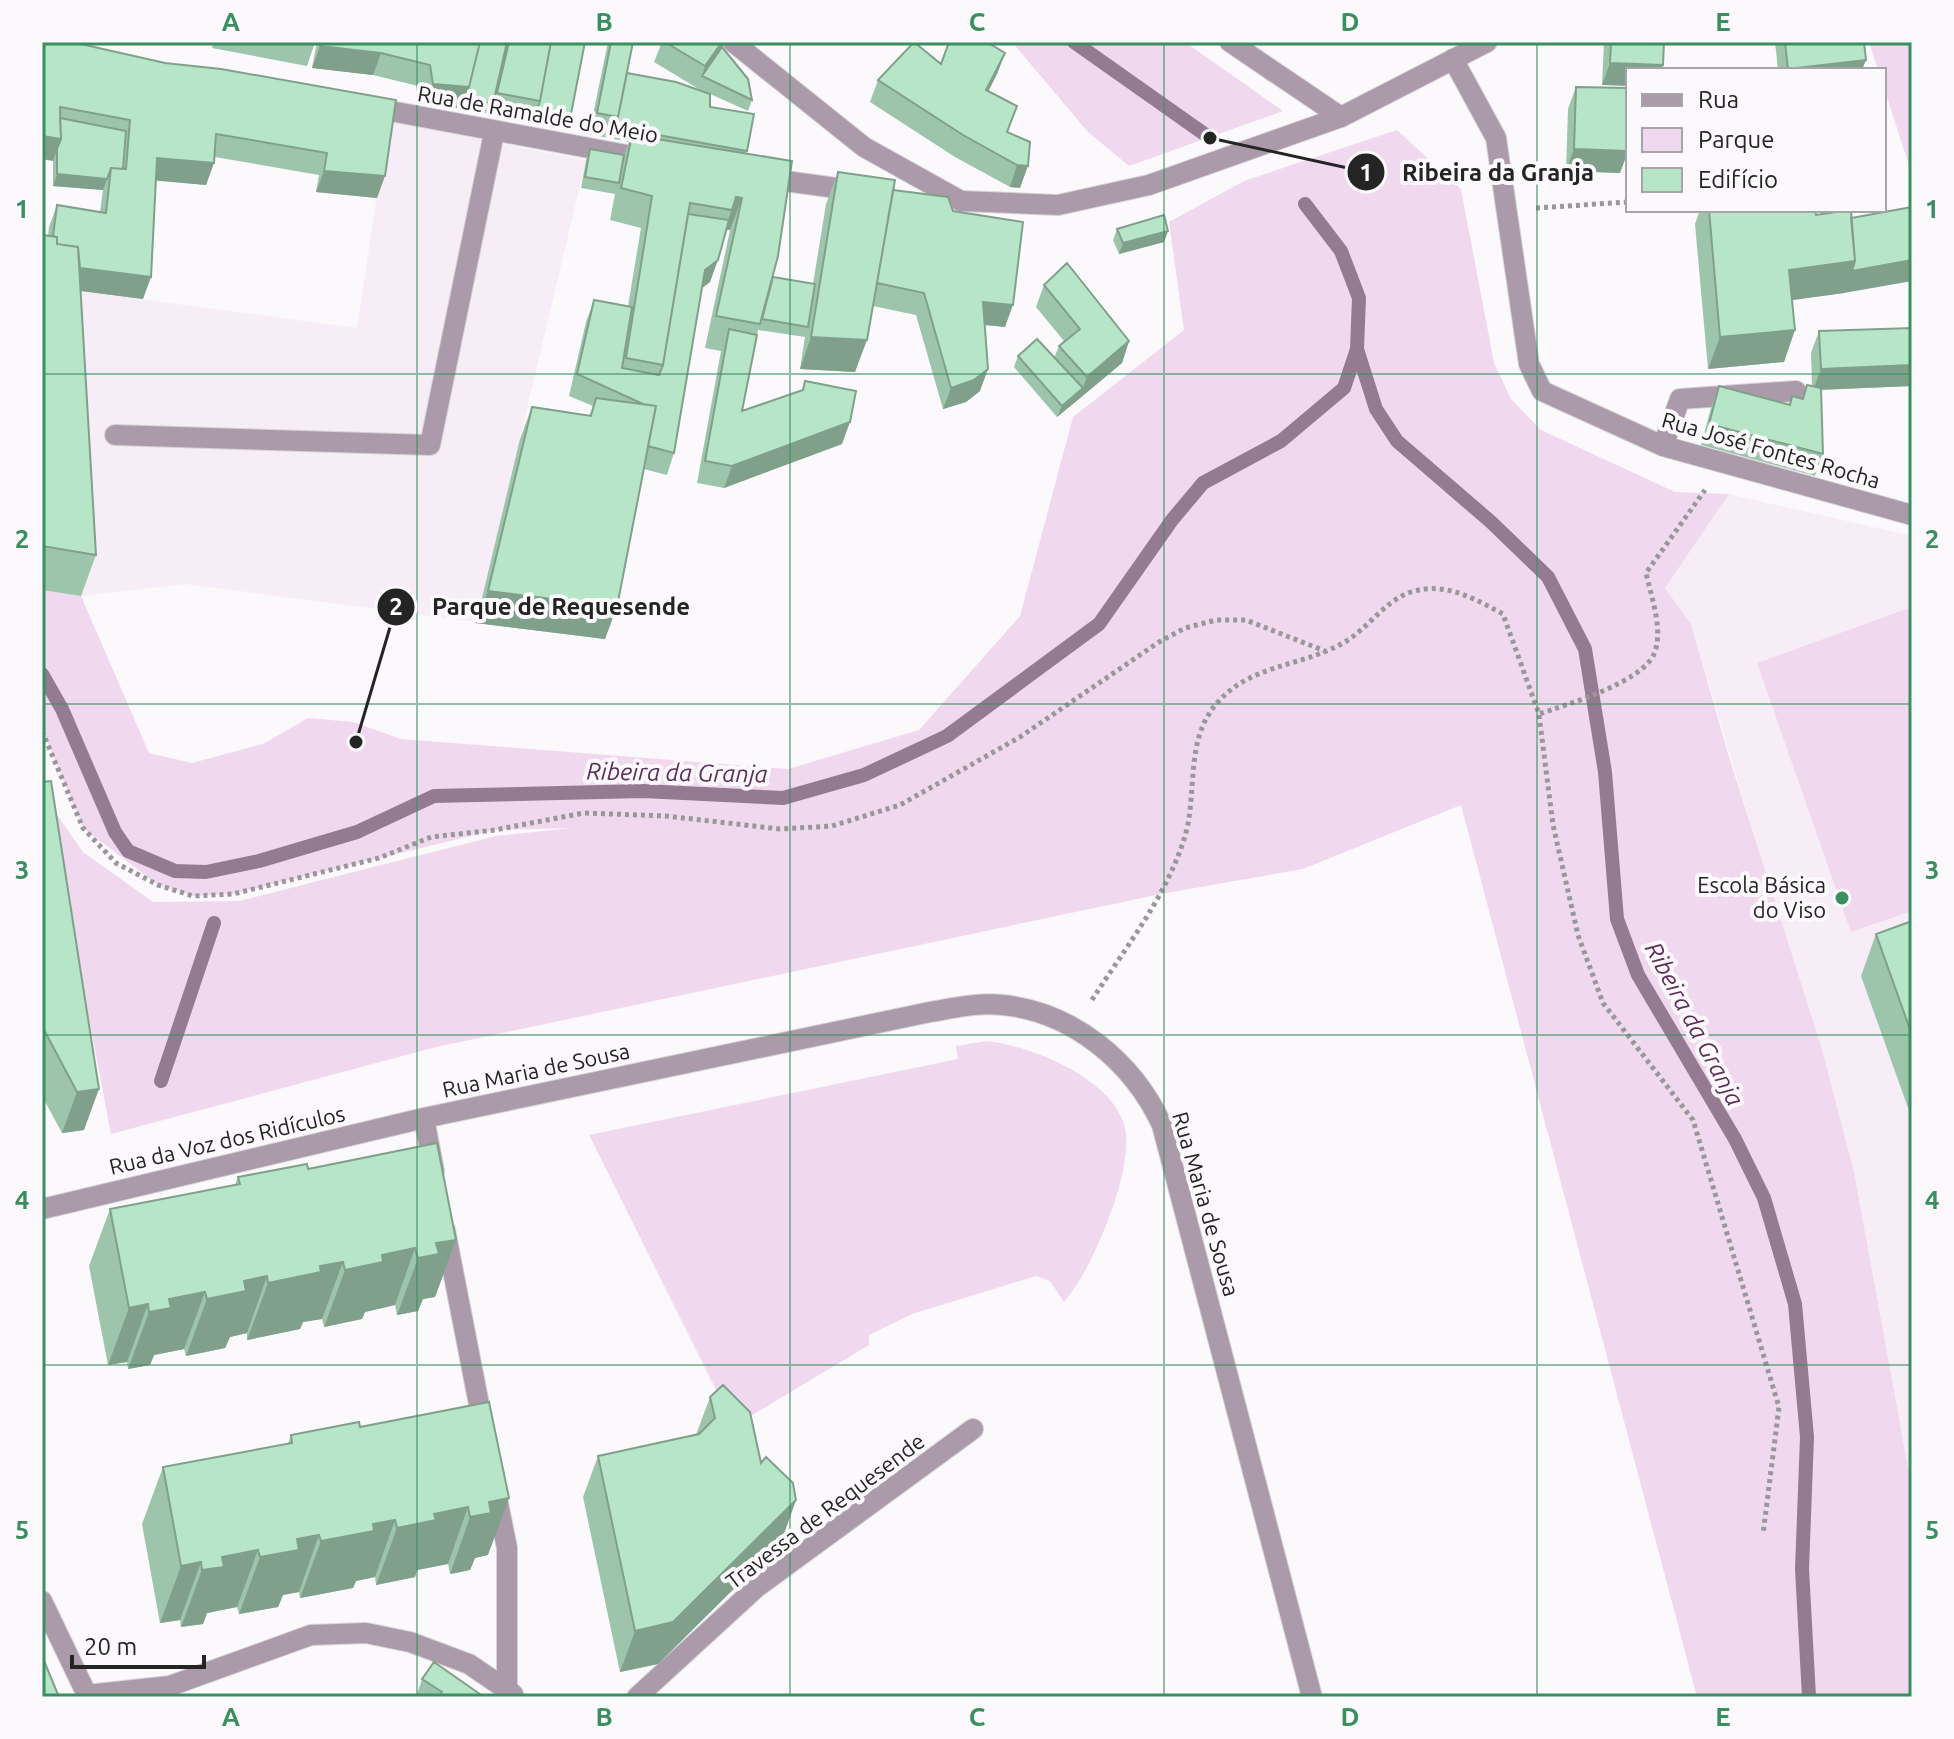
<svg xmlns="http://www.w3.org/2000/svg" width="1954" height="1739" font-family="Ubuntu,sans-serif">
	<style>
		.built { fill: #f7edf6 }
		.green { fill: #f0d9ee }
		.lines { fill: none; stroke-linecap: round; stroke-linejoin: round }
		.stream { stroke: #957b92; stroke-width: 14 }
		.service-casing { stroke: #d5d3d5; stroke-width: 22 }
		.minor-casing { stroke: #d5d3d5; stroke-width: 22 }
		.tertiary-casing { stroke: #d5d3d5; stroke-width: 22 }
		.path { stroke: #999799; stroke-width: 5; stroke-dasharray: 4 4; stroke-linecap: butt }
		.service { stroke: #ab9aa9; stroke-width: 20 }
		.minor { stroke: #ab9aa9; stroke-width: 20 }
		.tertiary { stroke: #ab9aa9; stroke-width: 20 }
		.wall { fill: #9dc5ab }
		.shaded-wall { fill: #80a08b }
		.building { fill: #b7e5c7; stroke: #80a08b; stroke-width: 2 }
		.grid { fill: none; stroke: #3a8e60; stroke-width: 2; stroke-opacity: 0.55 }
		.poi-dot { fill: #3a8e60; stroke: #fcf9fc; stroke-width: 3 }
		.labels { text-anchor: middle; stroke-width: 8; stroke-linejoin: round; paint-order: stroke }
		.street-label { font-size: 22px; fill: #252425; stroke: #fcf9fc }
		.poi-label { font-size: 22px; fill: #252425; stroke: #fcf9fc; text-anchor: end }
		.water-label { font-size: 24px; font-style: italic; fill: #5d2e5a; stroke: #fcf9fc }
		.leader { fill: none; stroke: #252425; stroke-width: 3 }
		.callout-dot { fill: #252425; stroke: #fcf9fc; stroke-width: 3 }
		.mark-label { font-size: 24px; text-anchor: middle; font-weight: bold; fill: #fff }
		.callout-label { font-size: 24px; text-anchor: middle; font-weight: bold; fill: #252425; stroke: #fcf9fc; stroke-width: 8; stroke-linejoin: round; paint-order: stroke }
		.neatline { fill: none; stroke: #3a8e60; stroke-width: 3 }
		.grid-label { font-size: 26px; text-anchor: middle; font-weight: bold; fill: #3a8e60 }
	</style>
	<rect width="100%" height="100%" fill="#fcf9fc"/>
	<path class="built" d="M388,121L586,160L520,438L639,468L605,639L185,584L81,596L42,590V286L357,328Z
		M1729,494L1912,536V1489L1854,1172L1691,624L1665,588Z"/>
	<path class="green" d="M1012,42H1185L1283,111L1129,166L1088,132Z
		M1869,42H1912V175L1884,88V70H1878Z
		M1397,130L1461,189L1494,363L1511,399L1541,430L1675,492L1729,494L1665,588L1691,624L1729,757L1821,1046L1854,1172L1912,1489V1697H1697L1461,805L1303,869L1161,894L436,1047L111,1134L48,802L83,852L153,902L239,901L496,836L570,828L495,830L233,894L193,896L158,885L83,828L42,729V590L81,596L149,753L192,763L263,744L308,718L353,722L401,739L788,769L919,730L1020,616L1073,417L1184,330L1169,222L1244,181Z
		M1912,607V911L1851,932L1757,663Z
		M987,1041C1031,1046 1109,1077 1124,1124C1137,1165 1092,1271 1064,1302L1050,1281L1036,1276L912,1314L869,1335V1345L734,1426L589,1135L958,1059L956,1046Z"/>
	<g class="lines">
		<path class="stream" d="M1074,42L1210,138
			M1357,349L1376,409L1397,441L1491,522L1548,577L1585,649L1605,772L1617,919L1638,975L1735,1139L1764,1198L1795,1304L1807,1437L1802,1569L1809,1697
			M42,674L62,709L115,832L128,851L175,871L206,872L259,861L357,832L434,796L643,791L783,798L864,775L947,736L1099,624L1172,520L1203,483L1281,441L1344,388L1357,349L1359,298L1341,251L1305,204
			M161,1081L214,923"/>
		<g class="service-casing">
			<path id="service" d="M115,435L430,445L494,133
				M1663,446L1680,399L1796,391"/>
		</g>
		<g class="minor-casing">
			<path id="minor" d="M733,42L864,147L961,201
				M1230,42L1341,117
				M1453,59L1496,138L1529,364L1542,391L1663,446L1912,515
				M369,107L648,159
				M763,178L858,191
				M424,1118L434,1171
				M42,1209L424,1118L930,1012C954,1008 979,1002 1003,1005C1073,1012 1133,1062 1162,1125L1312,1697
				M445,1230L484,1430
				M496,1493L507,1548V1688
				M42,1601L88,1697
				M87,1695L170,1686L311,1635L366,1633L410,1642L469,1664L513,1694
				M637,1697L757,1587L973,1429"/>
		</g>
		<g class="tertiary-casing">
			<path id="tertiary" d="M961,201L1058,205L1149,185L1341,117L1487,42"/>
		</g>
		<path class="path" d="M1536,208L1628,202
			M1539,715L1553,825L1578,935L1603,1003L1693,1120L1779,1407L1763,1534
			M42,731L83,828L116,863L158,885L193,896L233,894L379,858L431,837L495,830L584,813L666,816L780,829L832,826L900,805L1020,737L1159,642L1185,628L1216,620H1246L1325,651
			M1092,1000C1125,948 1167,896 1185,836C1198,792 1184,739 1218,702C1251,664 1301,667 1343,643C1367,630 1384,601 1411,592C1445,581 1475,599 1503,614L1539,714C1568,704 1641,683 1654,654C1664,631 1651,596 1646,573L1705,490"/>
		<use href="#service" class="service"/>
		<use href="#minor" class="minor"/>
		<use href="#tertiary" class="tertiary"/>
	</g>
	<path class="wall" d="M42,42L165,63L396,100L377,198L316,192L319,175L215,157L206,185L156,180L143,299L81,291L96,555L81,596L42,590V235L48,236L49,227L57,205L100,212L103,190L53,186V160L42,159Z
		M213,42H315L307,66L212,48Z
		M317,42H585L570,119L566,130L461,108L425,106L422,87L373,75L312,68Z
		M608,42H633L627,73L710,107L747,151L746,153L773,277L813,284L826,204L838,172L953,211L1005,327L985,325L980,391L966,402L943,409L916,315L873,306L855,372L800,369L805,337L758,330L742,411L802,391L805,381L842,444L724,488L697,483L721,351L705,348L730,230L726,229L710,282L702,288L674,453L667,475L644,469L605,639L476,623L520,439L532,407L589,416L593,406L569,396L586,322L594,300L628,306L641,228L610,220L615,194L581,188L586,160L590,149L624,155L629,142L589,134Z
		M662,42H724L722,47L752,100L748,111L697,88L654,62Z
		M1604,42H1664L1602,85Z
		M1775,42H1864L1862,70H1778Z
		M1005,53L997,74L988,91L1007,132L1030,142L1020,188L1010,187L955,157L870,102L878,80L941,64Z
		M1576,87L1628,151L1620,173L1566,171L1568,109Z
		M1700,210H1815L1816,215L1844,293L1792,300L1784,362L1708,369L1695,224Z
		M1117,229L1164,242L1119,254L1113,240Z
		M1044,285L1129,341L1122,363L1057,417L1014,367L1018,356L1054,358L1059,346L1064,341L1036,307Z
		M1912,328V386L1821,390L1823,454L1815,476L1701,445L1711,408L1719,386L1789,405L1792,396L1802,399L1807,385L1812,386L1811,353L1819,331Z
		M42,782L84,1130L62,1133L42,1096Z
		M1912,921V1119L1861,976L1876,934Z
		M308,1169L456,1240L435,1297L423,1299L418,1311L397,1315L395,1305L365,1312L362,1319L324,1327L322,1319L303,1322L300,1329L247,1340V1333L230,1337L225,1348L186,1356L184,1349L154,1355L150,1365L128,1369L127,1362L108,1365L89,1266L110,1209L235,1185L238,1177Z
		M710,1397L761,1463L796,1500L781,1542L658,1664L620,1672L583,1497L598,1456L696,1435Z
		M489,1402L488,1555L475,1558L470,1570L450,1574L448,1564L417,1570L415,1577L376,1585L375,1577L356,1581L353,1588L300,1598L299,1592L283,1595L278,1607L239,1614L237,1607L207,1613L203,1624L181,1627L180,1620L160,1623L142,1524L163,1467L288,1444L291,1435L360,1427Z
		M422,1679L484,1697H416Z"/>
	<path class="shaded-wall" d="M722,42H724L718,58L702,76L705,66Z
		M320,46L381,53L373,75L312,68Z
		M1005,53L997,74L978,112L986,90Z
		M1866,60L1862,70H1788V69Z
		M1610,63L1663,65L1662,70H1628V86L1602,85Z
		M433,84L469,87L461,108L425,106Z
		M42,136L61,139L53,161L42,159Z
		M1574,149L1628,151L1620,173L1566,171Z
		M157,158L214,163L206,185L149,180Z
		M1017,165L1028,166L1020,188L1010,187Z
		M324,171L385,176L377,198L316,192Z
		M57,174L107,179L103,190L53,186Z
		M736,197L742,198L730,230L725,229Z
		M1168,231L1164,242L1119,254L1123,243Z
		M718,260L710,282L697,292L705,270Z
		M1912,260V281L1844,293L1778,302L1789,270L1855,261Z
		M50,264L151,277L143,299L42,286Z
		M983,302L1013,305L1005,327L976,324Z
		M1795,330L1784,362L1708,369L1720,337Z
		M811,337L867,340L855,372L800,369Z
		M1129,341L1122,363L1079,399L1087,377Z
		M1912,365V386L1813,390L1821,369Z
		M988,369L980,391L966,402L943,409L951,388Z
		M1083,388L1079,399L1057,417L1062,406Z
		M850,422L842,444L724,488L732,466Z
		M488,591L617,607L605,639L476,623Z
		M99,1089L84,1130L62,1133L77,1092Z
		M456,1240L435,1297L423,1299L418,1311L397,1315L418,1258L436,1243Z
		M415,1248L395,1305L365,1312L362,1319L324,1327L345,1270L382,1255Z
		M343,1262L322,1319L303,1322L300,1329L247,1340L268,1283L320,1266Z
		M267,1276L247,1333L230,1337L225,1348L186,1356L207,1299L244,1281Z
		M205,1292L184,1349L154,1355L150,1365L128,1369L149,1312L169,1299Z
		M148,1304L127,1362L108,1365L129,1308Z
		M509,1498L488,1555L475,1558L470,1570L450,1574L470,1517L489,1502Z
		M796,1500L781,1542L658,1664L620,1672L635,1631Z
		M468,1507L448,1564L417,1570L415,1577L376,1585L397,1528L434,1514Z
		M395,1520L375,1577L356,1581L353,1588L300,1598L321,1541L373,1524Z
		M319,1535L299,1592L283,1595L278,1607L239,1614L260,1557L297,1539Z
		M258,1550L237,1607L207,1613L203,1624L181,1627L202,1570L222,1557Z
		M201,1562L180,1620L160,1623L181,1566Z"/>
	<path class="building" d="M42,42H72L165,63L221,69L396,100L385,176L324,171L327,153L216,134L214,163L157,158L151,277L80,268L78,247L57,244V237L53,236L57,205L106,213L111,168L126,169L130,120L60,107L61,139L42,136Z
		M321,42H480L469,87L433,84L430,65L381,53L320,46Z
		M480,42H507L493,104L465,97L469,87Z
		M509,42H551L540,101L497,93Z
		M551,42H585L570,119L536,112L540,101Z
		M611,42H633L618,117L597,113Z
		M665,42H722L705,66Z
		M914,42L941,64L949,42H987L1005,53L986,90L1017,106L1007,132L1030,142L1028,166L1017,165L963,135L878,80Z
		M1611,42H1664L1663,65L1610,63Z
		M1785,42H1864L1866,60L1788,69Z
		M722,47L748,79L752,100L702,76Z
		M627,73L676,82L710,94V107L754,114L747,151L614,127L618,117Z
		M1576,87L1628,88V151L1574,149Z
		M60,118L126,131L123,169L111,168L107,179L57,174V149L61,139Z
		M632,135L792,161L778,256L760,324L716,316L742,198L736,197L732,210L690,203L663,365L626,358L652,196L621,188Z
		M590,149L624,155L619,183L585,177Z
		M838,172L895,180L867,340L811,337Z
		M893,190L948,197L953,211L1023,222L1013,305L983,302L988,369L974,380L951,388L924,293L877,283Z
		M1912,207V260L1852,271L1855,261L1851,218Z
		M1709,210H1815L1816,215L1851,210L1855,261L1789,270L1795,330L1720,337Z
		M688,214L729,220L718,260L705,270L674,453L648,446L656,406L643,404L577,374L594,300L632,307L622,368L659,375L663,365Z
		M1164,215L1168,231L1123,243L1117,229Z
		M42,235L57,237V244L78,247L96,555L42,546Z
		M1067,263L1129,341L1087,377L1059,346L1080,329L1044,285Z
		M773,277L815,284L808,327L762,319Z
		M1912,328V365L1821,369L1819,331Z
		M729,329L757,335L742,411L803,390L805,381L856,391L850,422L732,466L705,461Z
		M1037,339L1083,388L1062,406L1018,356Z
		M1807,385L1821,388L1823,454L1709,424L1719,386L1790,405L1792,396L1803,399Z
		M596,398L656,406L617,607L488,591L532,407L591,416Z
		M51,781L99,1089L77,1092L42,1026V782Z
		M1912,921V1035L1876,934Z
		M437,1143L456,1240L436,1243L439,1254L418,1258L415,1248L382,1255L383,1262L345,1270L343,1262L320,1266L321,1272L268,1283L267,1276L244,1281L246,1291L207,1299L205,1292L169,1299L171,1308L149,1312L148,1304L129,1308L110,1209L240,1184L238,1177L307,1164L308,1169Z
		M723,1385L750,1412L761,1463L766,1457L793,1483L796,1500L673,1622L635,1631L598,1456L699,1434L715,1418L710,1397Z
		M489,1402L509,1498L489,1502L491,1513L470,1517L468,1507L434,1514L436,1520L397,1528L395,1520L373,1524L374,1531L321,1541L319,1535L297,1539L299,1550L260,1557L258,1550L222,1557L224,1567L202,1570L201,1562L181,1566L163,1467L292,1443L291,1435L359,1422L360,1427Z
		M42,1656L59,1697H42Z
		M434,1662L484,1697H438L442,1692L422,1679Z"/>
	<path class="grid" d="M417,42V1697M790,42V1697M1164,42V1697M1537,42V1697M42,374H1912M42,704H1912M42,1035H1912M42,1365H1912"/>
	<circle class="poi-dot" cx="1842" cy="898" r="8"/>
	<g class="labels">
		<g class="street-label">
			<text transform="translate(538 114) rotate(10)" y="8">Rua de Ramalde do Meio</text>
			<text transform="translate(1771 450) rotate(16)" y="8">Rua José Fontes Rocha</text>
			<text transform="translate(536 1070) rotate(-12)" y="8">Rua Maria de Sousa</text>
			<text transform="translate(227 1140) rotate(-13)" y="8">Rua da Voz dos Ridículos</text>
			<text transform="translate(1206 1204) rotate(74)" y="8">Rua Maria de Sousa</text>
			<text transform="translate(825 1511) rotate(-37)" y="8">Travessa de Requesende</text>
		</g>
		<g class="poi-label">
			<text x="1826" y="893">Escola Básica<tspan x="1826" dy="25">do Viso</tspan></text>
		</g>
		<g class="water-label">
			<text transform="translate(677 773) rotate(1)" y="8">Ribeira da Granja</text>
			<text transform="translate(1694 1024) rotate(62)" y="8">Ribeira da Granja</text>
		</g>
	</g>
	<path class="leader" d="M1210 138L1366 172M356 742L396 607"/>
	<g class="callout-dot">
		<circle cx="1210" cy="138" r="8"/>
		<circle cx="356" cy="742" r="8"/>
		<circle cx="1366" cy="172" r="20"/>
		<circle cx="396" cy="607" r="20"/>
	</g>
	<g class="mark-label">
		<text x="1366" y="181">1</text>
		<text x="396" y="615">2</text>
	</g>
	<g class="callout-label">
		<text x="1498" y="181">Ribeira da Granja</text>
		<text x="561" y="615">Parque de Requesende</text>
	</g>
	<rect width="1954" height="1739" fill="none" stroke="#fcf9fc" stroke-width="88"/>
	<rect x="1626" y="68" width="260" height="144" fill="#fcf9fc" stroke="#a6a4a6" stroke-width="2"/>
	<rect x="1642" y="94" width="40" height="12" fill="#ab9aa9" stroke="#a6a4a6" stroke-width="2"/>
	<text x="1698" y="108" font-size="24" fill="#252425">Rua</text>
	<rect x="1642" y="128" width="40" height="24" fill="#f0d9ee" stroke="#a6a4a6" stroke-width="2"/>
	<text x="1698" y="148" font-size="24" fill="#252425">Parque</text>
	<rect x="1642" y="168" width="40" height="24" fill="#b7e5c7" stroke="#a6a4a6" stroke-width="2"/>
	<text x="1698" y="188" font-size="24" fill="#252425">Edifício</text>
	<path d="M72 1655v12h132v-12" fill="none" stroke="#252425" stroke-width="4"/>
	<text x="84" y="1655" font-size="24" fill="#252425" stroke="#fcf9fc" stroke-width="6" paint-order="stroke">20 m</text>
	<rect x="44" y="44" width="1866" height="1651" class="neatline"/>
	<g class="grid-label">
		<text x="231" y="31">A</text>
		<text x="604" y="31">B</text>
		<text x="977" y="31">C</text>
		<text x="1350" y="31">D</text>
		<text x="1723" y="31">E</text>
		<text x="22" y="218">1</text>
		<text x="1932" y="218">1</text>
		<text x="22" y="548">2</text>
		<text x="1932" y="548">2</text>
		<text x="22" y="879">3</text>
		<text x="1932" y="879">3</text>
		<text x="22" y="1209">4</text>
		<text x="1932" y="1209">4</text>
		<text x="22" y="1539">5</text>
		<text x="1932" y="1539">5</text>
		<text x="231" y="1726">A</text>
		<text x="604" y="1726">B</text>
		<text x="977" y="1726">C</text>
		<text x="1350" y="1726">D</text>
		<text x="1723" y="1726">E</text>
	</g>
</svg>
